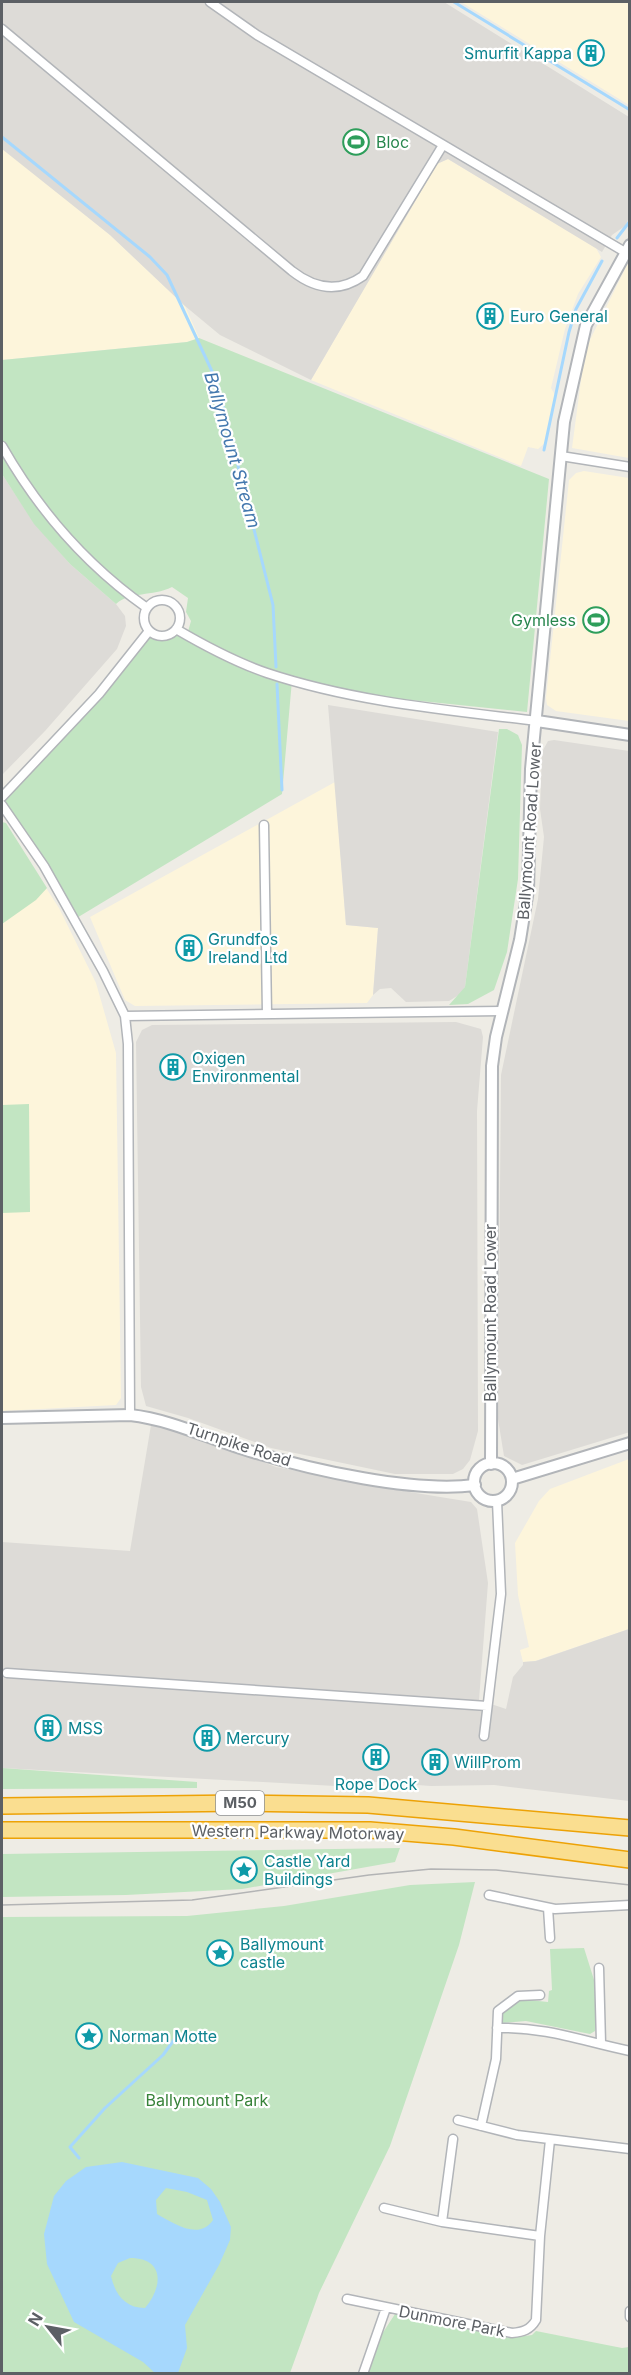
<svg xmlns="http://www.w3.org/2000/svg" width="631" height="2375" font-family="Inter,sans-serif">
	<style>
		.commercial { fill: #fdf5db }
		.industrial { fill: #dddbd7 }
		.green { fill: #c2e5c2 }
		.water { fill: #a6d8fd; fill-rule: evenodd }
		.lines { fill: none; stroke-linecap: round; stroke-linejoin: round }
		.stream { stroke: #a6d8fd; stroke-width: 3 }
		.minor-casing { stroke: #b2b5b9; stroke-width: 11 }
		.tertiary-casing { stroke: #b2b5b9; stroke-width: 14 }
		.motorway-casing { stroke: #eda206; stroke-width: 18 }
		.minor { stroke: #fff; stroke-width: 8 }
		.tertiary { stroke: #fff; stroke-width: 10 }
		.motorway { stroke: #fade90; stroke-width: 15 }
		.tram { stroke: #b3b4b5; stroke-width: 1.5 }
		.labels { text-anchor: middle; stroke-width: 4.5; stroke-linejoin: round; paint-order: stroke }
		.shield { fill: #fff; stroke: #8d9093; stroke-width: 1.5 }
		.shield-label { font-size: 15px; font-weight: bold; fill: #5c6065 }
		.culture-label { font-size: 16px; fill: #0d838f; stroke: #fff; text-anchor: start }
		.leisure-label { font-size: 16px; fill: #27864d; stroke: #fff; text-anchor: start }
		.street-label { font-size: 16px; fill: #5c6065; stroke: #fff }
		.park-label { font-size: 16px; fill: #378239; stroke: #fff }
		.water-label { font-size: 18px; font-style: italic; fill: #4378ae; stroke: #fff }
	</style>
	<rect width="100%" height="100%" fill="#eeece5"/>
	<path class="commercial" d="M461,2H629V105Z
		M2,147L110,235L185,306L199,338L187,342L2,360Z
		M448,159L596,248L601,257L578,294L565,329L551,388L555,395L545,443L538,449L528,447L521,466L311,380L436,164Z
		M629,261V458L572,448L585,350Z
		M584,471L629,478V721L556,711L547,705L546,698L569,480L576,473Z
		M335,782L346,925L378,928L373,995L367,1003L135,1006L125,1000L90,917Z
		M2,823L5,824L59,908L96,983L116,1053L121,1398L116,1405L2,1411Z
		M629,1459V1629L535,1661L523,1662L520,1650L529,1647L518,1595L515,1543L539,1501L550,1489Z"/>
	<path class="industrial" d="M2,2H444L629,117V218L625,226L612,235L602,252L448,159L437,164L311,380L220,335L185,306L110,235L2,149Z
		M2,474L34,523L70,564L116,604L125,616L126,626L117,649L45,731L2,775Z
		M328,705L498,732L465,987L462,993L449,1001L406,1002L391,988L380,989L373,995L378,928L346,925Z
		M554,740L629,751L630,1432L522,1465L504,1456L498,1419L501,1075L538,899L544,837L540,809L542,752L548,741Z
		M456,1022L481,1029L483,1037L477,1111L478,1431L470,1460L463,1469L453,1474H395L271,1448L188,1418L146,1406L141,1387L136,1042L142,1030L152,1025Z
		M151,1425L198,1437L276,1467L385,1488L471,1502L477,1509L488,1583L479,1700L506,1709L513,1677L523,1665V1662L536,1661L629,1629V1801L494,1785L431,1786L362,1781L335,1783V1786L2,1768V1542L130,1551Z"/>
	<path class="green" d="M199,338L549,479L527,712L382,697L292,680L282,794L75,919L3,809L2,797L149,631L160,636L174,631L187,635L191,621L186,612L188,598L172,587C152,597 130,591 116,604L70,564L34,524L2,474V360L187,342Z
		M499,729H507L518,735L522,745L518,879L507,952L494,990L468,1004L449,1005L465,987Z
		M2,822L6,823L47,888L36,900L2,924Z
		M29,1104L30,1212L2,1213V1105Z
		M2,1768L197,1782V1788L2,1789Z
		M400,1848L395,1862L242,1889L126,1895L2,1897V1854Z
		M475,1882L459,1945L390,2146L319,2293L290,2373H2V1917L187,1916L284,1906L410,1885Z
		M584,1948L595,1983V2031L590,2034L526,2021L502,2023V2012L519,1999L548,2002L549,1991L552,1990L550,1949Z
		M395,2314L510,2338L532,2335L536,2331L622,2348L629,2347V2373H368L382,2334Z"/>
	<path class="water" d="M122,2162L198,2178L211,2189L220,2202L231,2227L230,2240L219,2265L185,2325L187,2348L178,2373H155L143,2362L74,2322L47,2264L44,2234L54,2196L66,2181L86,2167ZM166,2188L187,2192L207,2200L213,2220C199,2241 173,2223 157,2214L156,2200ZM130,2258C165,2258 163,2287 145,2308C125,2308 115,2294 111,2276L118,2263Z"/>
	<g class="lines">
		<path class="stream" d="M454,2L630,110
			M2,137L150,257L167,275L217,382L273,605L276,667
			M617,238L630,221
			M544,450L569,332L576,309L602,261
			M277,684L282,790
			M79,2158L70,2147L105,2108L163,2055L179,2033"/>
		<g class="minor-casing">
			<path id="minor" d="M210,2L257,35L625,252
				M2,29L292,271C315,289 339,293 363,276L443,145
				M2,446C39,511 86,565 147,608
				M561,456L630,467
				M144 618a18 18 0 1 1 36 0a18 18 0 1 1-36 0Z
				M176,629C205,646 235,662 267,673C354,702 447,710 537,721
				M2,797L99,694L149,631
				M2,805L44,866L103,971L125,1016L128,1044L130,1415
				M264,825L267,1014
				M125,1016L501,1011
				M7,1673L487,1706
				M484,1736L501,1594L497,1501
				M489,1895L555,1909L630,1905
				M548,1908L550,1938
				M599,1968L601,2043
				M497,2028C549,2027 581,2041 630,2051
				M458,2120L517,2135L630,2149
				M481,2126L496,2059L498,2011L518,1996L540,1995
				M384,2208L442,2222L540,2236
				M442,2222L453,2139
				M347,2299L512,2333C523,2332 530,2330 536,2320L540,2236L550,2140
				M630,2311V2317
				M363,2374L386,2308"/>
		</g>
		<g class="tertiary-casing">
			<path id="tertiary" d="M537,721L630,735
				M2,1418L130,1415C174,1420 211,1440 253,1452C312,1470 414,1493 475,1485
				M474 1482a19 19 0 1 1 38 0a19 19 0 1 1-38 0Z
				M491,1464L492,1066L496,1037L520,940L528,890L531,769L564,422L586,325L630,245
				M512,1479L630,1443"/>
		</g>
		<g class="motorway-casing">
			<path id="motorway" d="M2,1806L243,1803L368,1805L630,1828
				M2,1830H370L454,1837L630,1860"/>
		</g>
		<use href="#minor" class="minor"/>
		<use href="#tertiary" class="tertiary"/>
		<use href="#motorway" class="motorway"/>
		<path class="tram" d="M2,1905L192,1900L369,1875L431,1869L496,1870L630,1885"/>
	</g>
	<defs>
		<g id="building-ring" transform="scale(1.35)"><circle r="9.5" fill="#fff" stroke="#0f9aa8" stroke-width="1.5"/><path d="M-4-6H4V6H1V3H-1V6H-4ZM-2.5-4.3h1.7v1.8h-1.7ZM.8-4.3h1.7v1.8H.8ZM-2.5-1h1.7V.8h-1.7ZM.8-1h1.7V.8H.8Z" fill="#0f9aa8"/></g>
		<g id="stadium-ring" transform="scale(1.35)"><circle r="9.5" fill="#fff" stroke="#2e9e5b" stroke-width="1.5"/><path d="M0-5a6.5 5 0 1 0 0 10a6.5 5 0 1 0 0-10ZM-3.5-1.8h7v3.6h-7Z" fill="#2e9e5b"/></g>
		<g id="sight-ring" transform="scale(1.35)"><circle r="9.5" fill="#fff" stroke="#0f9aa8" stroke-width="1.5"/><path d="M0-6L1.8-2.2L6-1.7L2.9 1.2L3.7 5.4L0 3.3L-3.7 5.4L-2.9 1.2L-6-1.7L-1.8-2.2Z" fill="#0f9aa8"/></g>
	</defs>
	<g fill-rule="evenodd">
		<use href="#building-ring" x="591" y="53"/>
		<use href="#stadium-ring" x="356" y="142"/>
		<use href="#building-ring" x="490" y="316"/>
		<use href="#stadium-ring" x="596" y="620"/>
		<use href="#building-ring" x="189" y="948"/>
		<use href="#building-ring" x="173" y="1067"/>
		<use href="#building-ring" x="48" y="1728"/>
		<use href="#building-ring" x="207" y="1738"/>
		<use href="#building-ring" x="376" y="1757"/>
		<use href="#building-ring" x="435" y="1762"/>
		<use href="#sight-ring" x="244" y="1870"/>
		<use href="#sight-ring" x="220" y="1953"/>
		<use href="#sight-ring" x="89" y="2036"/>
	</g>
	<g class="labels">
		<rect class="shield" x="216" y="1791" width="48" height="24" rx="4.5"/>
		<g class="shield-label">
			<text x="240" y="1808">M50</text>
		</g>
		<g class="culture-label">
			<text x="572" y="59" text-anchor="end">Smurfit Kappa</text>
			<text x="510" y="322">Euro General</text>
			<text x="208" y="945">Grundfos<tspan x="208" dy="18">Ireland Ltd</tspan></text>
			<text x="192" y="1064">Oxigen<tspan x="192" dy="18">Environmental</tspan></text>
			<text x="68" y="1734">MSS</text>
			<text x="226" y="1744">Mercury</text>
			<text x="454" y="1768">WillProm</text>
			<text x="376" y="1790" text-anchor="middle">Rope Dock</text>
			<text x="264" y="1867">Castle Yard<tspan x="264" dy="18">Buildings</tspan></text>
			<text x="240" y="1950">Ballymount<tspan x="240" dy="18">castle</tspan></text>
			<text x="109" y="2042">Norman Motte</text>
		</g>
		<g class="leisure-label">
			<text x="376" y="148">Bloc</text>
			<text x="576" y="626" text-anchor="end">Gymless</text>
		</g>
		<g class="street-label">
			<text transform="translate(529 831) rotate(-86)" y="6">Ballymount Road Lower</text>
			<text transform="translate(490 1313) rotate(-90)" y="6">Ballymount Road Lower</text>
			<text transform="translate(239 1444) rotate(18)" y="6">Turnpike Road</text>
			<text transform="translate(298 1832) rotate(1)" y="6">Western Parkway Motorway</text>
			<text transform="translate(452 2321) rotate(11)" y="6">Dunmore Park</text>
		</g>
		<g class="park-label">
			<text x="207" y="2106">Ballymount Park</text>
		</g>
		<g class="water-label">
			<text transform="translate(232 450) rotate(74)" y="6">Ballymount Stream</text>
		</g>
	</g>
	<rect width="631" height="2375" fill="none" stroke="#5c6065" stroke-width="6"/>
	<g transform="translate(48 2327) rotate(301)" stroke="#ffffff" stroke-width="4.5" paint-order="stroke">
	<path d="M0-4.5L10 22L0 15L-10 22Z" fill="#5c6065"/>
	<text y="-9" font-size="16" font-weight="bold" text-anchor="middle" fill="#5c6065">N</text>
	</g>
</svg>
